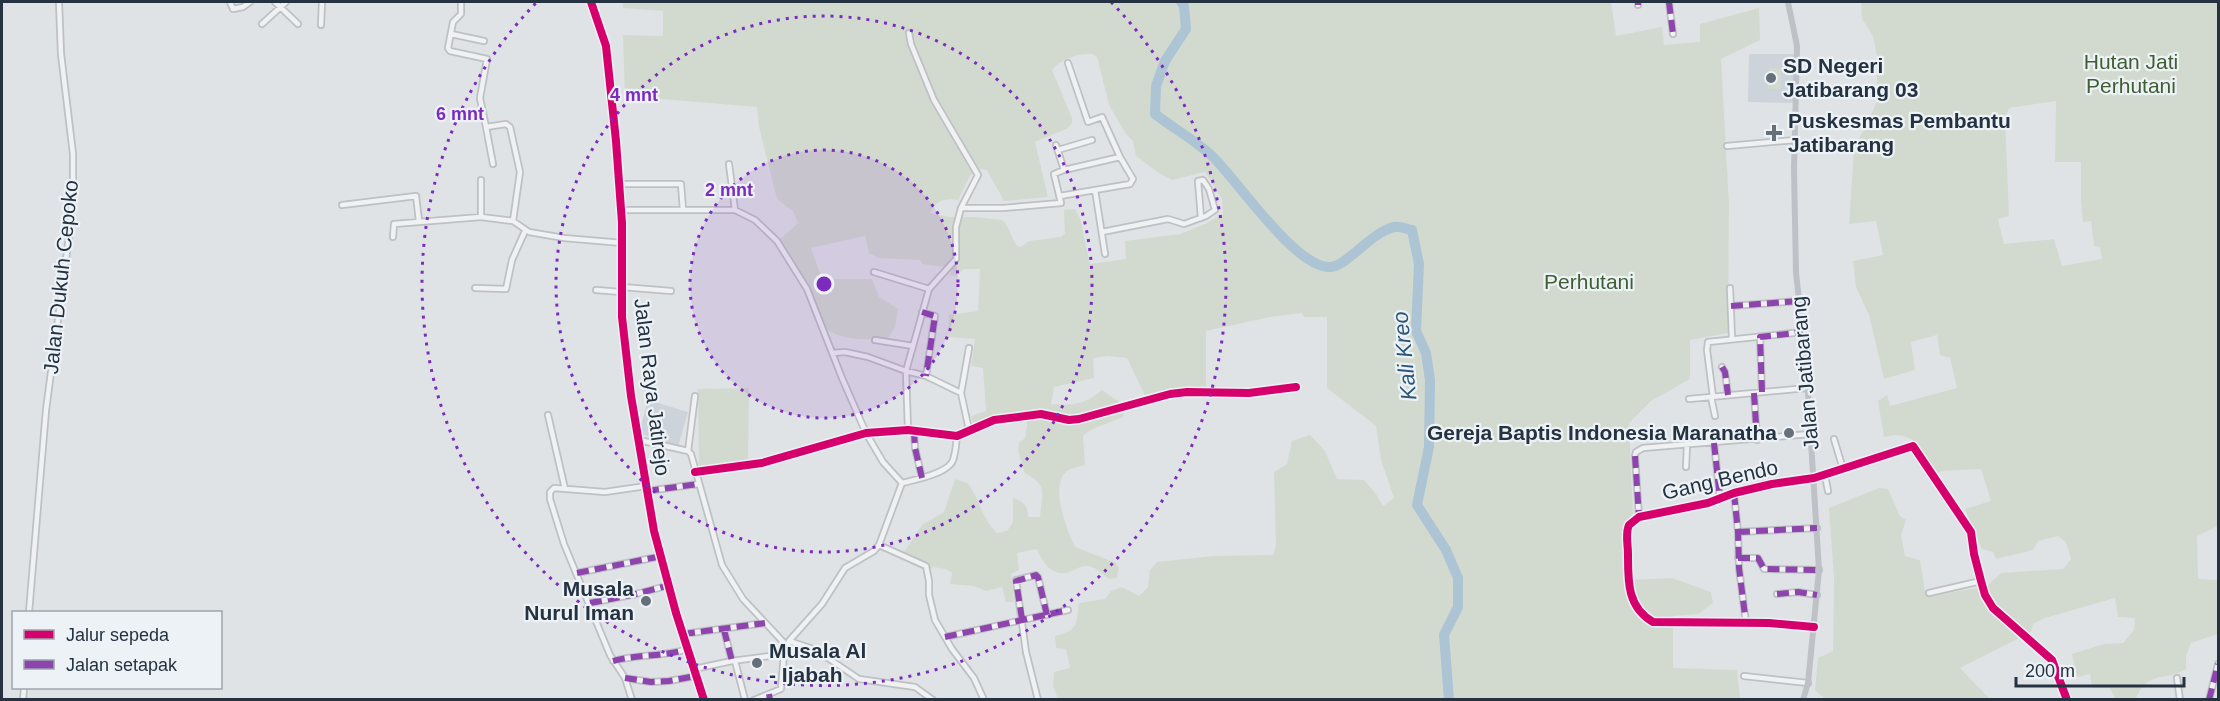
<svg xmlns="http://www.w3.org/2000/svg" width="2220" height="701" font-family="Helvetica,sans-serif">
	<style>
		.built { fill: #cdd3da }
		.green { fill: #d2dad0; fill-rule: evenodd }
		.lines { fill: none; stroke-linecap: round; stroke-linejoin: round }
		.river { stroke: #acc4d4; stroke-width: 10 }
		.street-casing { stroke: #bec1c4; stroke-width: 8 }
		.street { stroke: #f0f1f3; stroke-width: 4.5 }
		.secondary { stroke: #bec2c6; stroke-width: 6 }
		.quiet { stroke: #8e44ad; stroke-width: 6; stroke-dasharray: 12 6; stroke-linecap: butt }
		.cycleway-casing { stroke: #edf2f6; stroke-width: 11 }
		.cycleway { stroke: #d6006c; stroke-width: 8 }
		.ring { fill: none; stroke: #7b2cbf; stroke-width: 3; stroke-dasharray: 3 6 }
		.poi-dot { fill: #66707b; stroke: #edf2f6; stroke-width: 2 }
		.labels { text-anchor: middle; stroke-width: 4.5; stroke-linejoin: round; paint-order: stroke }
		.park-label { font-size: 21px; fill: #3f5e31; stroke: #edf2f6 }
		.poi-label { font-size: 21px; font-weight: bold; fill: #253241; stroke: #edf2f6; text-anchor: start }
		.street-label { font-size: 21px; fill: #253241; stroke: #edf2f6 }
		.water-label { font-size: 22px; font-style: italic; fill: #2c5679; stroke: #edf2f6 }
		.centre { fill: #7b2cbf; stroke: #edf2f6; stroke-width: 3 }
		.ring-label { font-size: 18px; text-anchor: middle; font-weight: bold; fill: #7b2cbf; stroke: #edf2f6; stroke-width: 4.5; stroke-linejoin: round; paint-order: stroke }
	</style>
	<rect width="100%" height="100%" fill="#e0e3e6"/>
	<path class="built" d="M1749,54H1795L1794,103L1748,102Z
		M648,400L688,412L678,447L639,433Z"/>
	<path class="green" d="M623,2H1611L1616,36L1662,27L1664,45L1700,42V24L1759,8L1760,40L1721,59L1729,204L1728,333L1690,340V379L1651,401L1629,423L1633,514L1624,524L1627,580L1672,578L1711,592L1713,603L1698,614L1673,616V668L1737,670L1740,699H1058L1053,686L1054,672L1070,668L1066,649L1056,648L1055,636C1078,630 1076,626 1079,603L1105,599L1111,591L1122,587L1139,596L1148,587L1150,570L1157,562L1213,556L1273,555L1276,545L1274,472L1287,464L1292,441L1310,435L1325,451L1337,479L1364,480L1376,494L1383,506L1394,498L1381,460L1376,426L1327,388V317H1304L1302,313L1270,317L1206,331V396L1165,398L1148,402L1127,358L1108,356L1093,358L1094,378L1054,387L1051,404C1071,406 1087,404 1102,390L1118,401L1124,416C1110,424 1095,425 1083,436L1085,465C1079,467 1071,468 1067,471C1049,486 1067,530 1075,547L1116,563L1119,568L1117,578L1109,579C1102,574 1096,567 1088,566C1079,565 1072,573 1064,573C1049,574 1042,560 1037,549L1017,553L1019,570L1011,574L1014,602H1006L1002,587L986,591L974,586L950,584L952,573L946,569L933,567L929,571C927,560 913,556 904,552L922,525L944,512L955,479L968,483C979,499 983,520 997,533L1007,531L1013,522V498C1024,502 1028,505 1028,517H1040C1042,492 1048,486 1025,473L1018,451L1019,443L1025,438L1027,425L1025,411L974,425L971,416L986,411L983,368L971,366L975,339L948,337L949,315L978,311L980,269H964L956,276L950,275L952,268L922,264L920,260L878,258L869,253L865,236L811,248L822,279H872L879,297L898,309L895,328L888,338C866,340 843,341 824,328L807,286L777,242L798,223L793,211L777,199L759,127L757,107L625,96L623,35L663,36V11L623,8ZM1093,54L1097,57L1109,105L1126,134L1133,141L1136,156L1159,173L1172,180L1205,172L1222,199L1223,214L1205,224L1180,234L1125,241L1126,259L1090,264L1080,218L1075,209L1064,210L1065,233L1061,237L1029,241L1021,247L1016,245L1006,224L1002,220L975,217H949L930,213C936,200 945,198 958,200L970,176L980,169L987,170L1004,201L1048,197L1035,142L1068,128L1072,123V118L1052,70C1062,58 1078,53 1093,54Z
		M1861,2H2218V526L2197,536L2198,579L2218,580V634L2191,643L2186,656V669C2168,681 2148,670 2136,698L2115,699L2110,688H2092L2090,674L2077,677L2072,654L2104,644L2123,643L2134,630L2135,618L2118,617L2115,598L2045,618L2033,624L2031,632L1960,668L1990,699H1825L1815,690L1818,658L1833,651L1834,579L1829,508L1879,488L1888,489L1900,516L1906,520L1901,535L1905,556L1920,560L1926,597L1987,586L2001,573L2063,569L2071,559L2066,542L2058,536L2038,541L2033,550L1996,559L1993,552L1982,549L1965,509L1991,501L1981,469L1941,471L1936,474C1922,451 1916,429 1884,437L1878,401L1887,395L1890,406L1957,388L1950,358L1940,355L1937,335L1911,342L1915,370L1884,379L1869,315L1856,287L1853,261L1883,255L1876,221L1849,224L1854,149L1877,102V57L1873,36L1862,19ZM2056,101L2055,162H2081V202L2083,222L2091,221L2094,246L2100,247L2102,259L2062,266L2054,239L2004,244L1998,219L2009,216L2005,118L2009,108Z
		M1769,68H1781L1780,89H1768Z
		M749,388L748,466L699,467L698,389Z"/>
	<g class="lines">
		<path class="river" d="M1181,2L1184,6L1186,29L1165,61L1156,86L1155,114C1173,128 1198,142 1214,158C1239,183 1294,265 1328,267C1345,269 1371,232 1394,227C1399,226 1407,229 1412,230L1419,264L1416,331L1426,353L1430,380L1429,447L1417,505L1446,550L1458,578V607L1444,635L1449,700"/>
		<g class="street-casing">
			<path id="street" d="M230,2L233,9L243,7L250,2
				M275,2L298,24
				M461,2V14L453,22L448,48L450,51L487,59L480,98L486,127
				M591,2L606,46L616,141L622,223V317L631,396L654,531L676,613L704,700
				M1638,2V5
				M1669,2L1673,34
				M262,24L286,2
				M321,25L322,2
				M909,33L911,44L934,100L978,175L961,208L956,227V259L929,289
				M451,34L484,41
				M1727,146L1795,140
				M1058,150L1092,140
				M493,164L486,127L506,124L510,127L520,172L513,221
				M729,164L735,210
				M1064,170L1120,157
				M620,184H681L683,210
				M1095,190L1105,254
				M1060,196L1130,184L1133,179L1120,157L1102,117L1088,122L1068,63
				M342,205L416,196L419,221
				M961,208H1003L1061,203L1054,174L1064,170L1056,145
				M621,210H735L755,220L777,241L807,289L842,378L866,433L883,462L902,483
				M481,217V180
				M1102,232L1168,219L1184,224L1206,216L1215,210L1209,189L1203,180L1198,181L1201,218
				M393,237L394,224L481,217L513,221L529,232L564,238L622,243
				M874,272L929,289L906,371L908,430
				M622,287L671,291
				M475,288L506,289L512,260L525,231
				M1730,288L1732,339
				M596,290L621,292
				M1731,306L1800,301
				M922,312L935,316L926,376
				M1760,337L1762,392
				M875,340L913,346
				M969,348L961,393L969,430
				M833,353L845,352L868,357L906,371L926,376L961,393
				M1722,367L1725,372L1728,395
				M1754,393L1757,440
				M1711,397L1715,416
				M1713,397L1707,350L1708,342L1803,332
				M1689,399L1807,388
				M548,415L565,489
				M914,431L915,448L922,478
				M1834,439L1843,469
				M639,440L688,451L691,454L722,565L743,599L786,645
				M1714,443L1720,498
				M688,451L695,396
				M1686,467L1687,445
				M695,472L762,463L866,433L908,430L957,436L994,420L1041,414L1069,420L1079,419L1170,394L1187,392L1249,393L1296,387
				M1825,475L1828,491
				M902,483C915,480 949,473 953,460C956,452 956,443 957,436
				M647,491L698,484
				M1734,493L1738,532L1739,568L1746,623
				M1639,517L1635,456L1636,452L1643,448L1810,434
				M1738,532L1817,528
				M879,545L926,566L929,581V595L935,620L952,649L974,678L984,700
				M1738,558H1758L1764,569L1819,570
				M577,573L662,556
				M1929,593L1981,581
				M1777,594L1798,592L1817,595
				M590,603L636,594L670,585
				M29,612L46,410L70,229L73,188V154L61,54L59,2
				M1814,627L1769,623L1653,622C1627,607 1628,581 1628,554C1628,544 1625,534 1629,525L1639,517L1708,503L1734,493L1772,484L1814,478L1913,446L1971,532L1974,554L1981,581L1985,595L1993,608L2052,660L2067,700
				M724,630L732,661
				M683,634L765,623
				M945,637L1068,610
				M789,641L816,650L859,679L915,687L933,700
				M613,661C638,654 663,657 688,649
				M735,661L745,700
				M694,669L732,661L784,654
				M1744,676L1808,683
				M625,678L651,682L669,681L696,676
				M2177,678L2180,700
				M23,700L24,688
				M632,700L625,678L610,655L564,544L550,499V492L554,488L605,492L646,486
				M754,700L781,689L784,654L789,641L822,604L845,568L874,551L879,545L902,483
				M1038,700L1026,652L1016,580L1036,575L1038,577L1047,615
				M2209,700L2218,664"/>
		</g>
		<use href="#street" class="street"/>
		<path class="secondary" d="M1788,2L1797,46L1794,169L1796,273L1806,361L1819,570L1808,683L1803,700"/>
		<path class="quiet" d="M1638,2V5
			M1669,2L1673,34
			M1731,306L1800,301
			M922,312L935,316L926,376
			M1722,367L1725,372L1728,395
			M1762,392L1760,337L1803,332
			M1754,393L1757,440
			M914,431L915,448L922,478
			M1714,443L1720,498
			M1635,456L1639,517L1636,518
			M647,491L698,484
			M1734,493L1738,532L1739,568L1746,623H1742
			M1738,532L1817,528
			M1738,558H1758L1764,569L1819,570
			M577,573L662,556
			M1777,594L1798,592L1817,595
			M590,603L636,594L670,585
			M1022,619L1016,581L1036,575L1038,577L1047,615
			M724,630L732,661
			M683,634L765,623
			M945,637L1068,610
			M613,661C638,654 663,657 688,649
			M625,678L651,682L669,681L696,676
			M769,694L770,700
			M2209,700L2218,664"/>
		<g class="cycleway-casing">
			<path id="cycleway" d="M591,2L606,46L616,141L622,223V317L631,396L654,531L676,613L704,700
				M695,472L762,463L866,433L908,430L957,436L994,420L1041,414L1069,420L1079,419L1170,394L1187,392L1249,393L1296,387
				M1814,627L1769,623L1653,622C1627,607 1628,581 1628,554C1628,544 1625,534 1629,525L1639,517L1708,503L1734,493L1772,484L1814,478L1913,446L1971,532L1974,554L1981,581L1985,595L1993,608L2052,660L2067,700"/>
		</g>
		<use href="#cycleway" class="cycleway"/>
	</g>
	<circle cx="824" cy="284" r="134" fill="#7b2cbf" fill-opacity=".12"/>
	<g class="ring">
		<circle cx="824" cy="284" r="134"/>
		<circle cx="824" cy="284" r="268"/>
		<path d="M1111 2A402 402 0 1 1 537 2"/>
	</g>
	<g class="poi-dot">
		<circle cx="1771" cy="78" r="6"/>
		<path d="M1771 124h6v6h6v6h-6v6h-6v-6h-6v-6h6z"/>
		<circle cx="1789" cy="433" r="6"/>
		<circle cx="646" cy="601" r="6"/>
		<circle cx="757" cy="663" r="6"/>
	</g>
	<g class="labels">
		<g class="park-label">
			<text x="2131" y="69">Hutan Jati<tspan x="2131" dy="24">Perhutani</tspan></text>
			<text x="1589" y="289">Perhutani</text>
		</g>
		<g class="poi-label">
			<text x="1783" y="73">SD Negeri<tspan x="1783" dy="24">Jatibarang 03</tspan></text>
			<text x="1788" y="128">Puskesmas Pembantu<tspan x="1788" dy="24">Jatibarang</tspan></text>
			<text x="1777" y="440" text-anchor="end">Gereja Baptis Indonesia Maranatha</text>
			<text x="634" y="596" text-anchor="end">Musala<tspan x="634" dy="24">Nurul Iman</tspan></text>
			<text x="769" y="658">Musala Al<tspan x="769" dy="24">- Ijabah</tspan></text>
		</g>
		<g class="street-label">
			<text transform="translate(61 277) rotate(-84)" y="7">Jalan Dukuh Cepoko</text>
			<text transform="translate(1805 373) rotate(-95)" y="7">Jalan Jatibarang</text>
			<text transform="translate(652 387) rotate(83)" y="7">Jalan Raya Jatirejo</text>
			<text transform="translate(1720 480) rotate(-13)" y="7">Gang Bendo</text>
		</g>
		<g class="water-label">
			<text transform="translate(1404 356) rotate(-96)" y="8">Kali Kreo</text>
		</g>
	</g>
	<circle cx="824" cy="284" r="9" class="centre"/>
	<g class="ring-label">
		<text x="634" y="101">4 mnt</text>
		<text x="460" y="120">6 mnt</text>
		<text x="729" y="196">2 mnt</text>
	</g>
	<rect width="2220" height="701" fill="none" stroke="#253241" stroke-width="6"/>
	<rect x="12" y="611" width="210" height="78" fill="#edf2f6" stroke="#9da5ae" stroke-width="1.5"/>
	<rect x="24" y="630" width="30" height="9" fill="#d6006c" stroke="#9da5ae" stroke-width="1.5"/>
	<text x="66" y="641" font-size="18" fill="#253241">Jalur sepeda</text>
	<rect x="24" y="660" width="30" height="9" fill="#8e44ad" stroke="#9da5ae" stroke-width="1.5"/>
	<text x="66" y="671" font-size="18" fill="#253241">Jalan setapak</text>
	<path d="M2016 677v9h168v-9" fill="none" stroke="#253241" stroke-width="3"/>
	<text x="2025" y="677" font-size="18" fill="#253241" stroke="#edf2f6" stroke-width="4.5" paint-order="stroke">200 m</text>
</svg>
